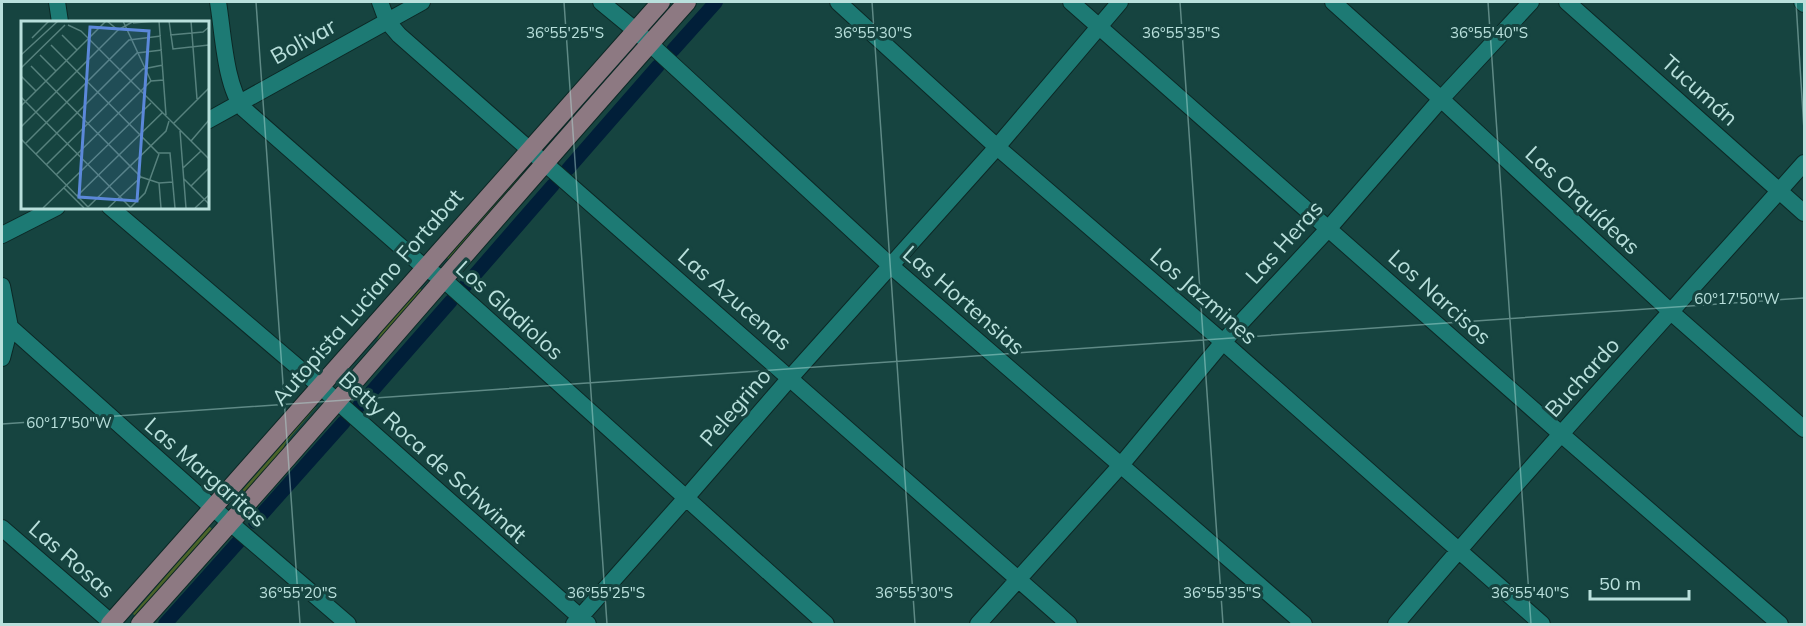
<svg xmlns="http://www.w3.org/2000/svg" width="1806" height="626" font-family="Mulish,sans-serif">
	<style>
		.green { fill: #4b6429 }
		.lines { fill: none; stroke-linecap: round; stroke-linejoin: round }
		.canal { stroke: #011f39; stroke-width: 14 }
		.minor-casing { stroke: #0c2825; stroke-width: 18 }
		.major-casing { stroke: #0c2825; stroke-width: 20 }
		.minor { stroke: #1d7a74; stroke-width: 16 }
		.major { stroke: #8d7982; stroke-width: 18 }
		.ticks { fill: none; stroke: #b9e0dc; stroke-width: 1.5; stroke-opacity: 0.45 }
		.labels { text-anchor: middle; stroke-width: 6; stroke-linejoin: round; paint-order: stroke }
		.street-label { font-size: 22px; fill: #b9e0dc; stroke: #164440 }
		.inset-road { fill: none; stroke: #57827e; stroke-width: 1.5 }
		.view { fill: #5b88da; fill-opacity: 0.15; stroke: #5b88da; stroke-width: 3 }
		.inset-edge { fill: none; stroke: #b9e0dc; stroke-width: 3 }
		.ticks-label { font-size: 15px; text-anchor: middle; fill: #b9e0dc; stroke: #164440; stroke-width: 6; stroke-linejoin: round; paint-order: stroke }
	</style>
	<rect width="100%" height="100%" fill="#164440"/>
	<path class="green" d="M521,169L525,172L449,260L445,256Z
		M419,288L423,291L346,378L376,343L381,332Z
		M315,406L316,407L286,442L281,453L243,497L239,494Z
		M209,526L213,530L137,617L133,614Z"/>
	<g class="lines">
		<path class="canal" d="M673,50L716,2
			M568,169L658,66
			M466,285L553,185
			M359,406L451,301
			M255,522L344,422
			M165,624L241,539"/>
		<g class="minor-casing">
			<path id="minor" d="M57,2L60,22
				M218,2C223,31 225,87 244,109L425,268L443,279L826,624
				M380,2L387,21L399,35L1069,624
				M601,2L635,30L891,266L1304,624
				M838,2L997,147L1223,342L1542,624
				M1071,2L1561,434L1780,624
				M1333,2L1441,99L1671,312L1804,429
				M1567,2L1804,213
				M1802,2L1804,4
				M207,121L422,2
				M110,207L321,387L588,624
				M2,235L57,207
				M2,286L10,327L2,358
				M10,327L213,508L348,624
				M2,528L113,624
				M574,624L685,499L790,378L997,147L1120,2
				M978,624L1121,465L1223,342L1329,228L1441,99L1531,2
				M1396,624C1528,467 1668,316 1804,163"/>
		</g>
		<g class="major-casing">
			<path id="major" d="M110,624L661,2
				M140,624C325,419 503,208 687,2"/>
		</g>
		<use href="#minor" class="minor"/>
		<use href="#major" class="major"/>
	</g>
	<path class="ticks" d="M256,2L300,624M564,2L607,624M872,2L915,624M1180,2L1223,624M1488,2L1531,624M1796,2L1804,130M2,424L1804,298"/>
	<g class="labels">
		<g class="street-label">
			<text transform="translate(303 41) rotate(-29)" y="8">Bolivar</text>
			<text transform="translate(1700 90) rotate(42)" y="8">Tucumán</text>
			<text transform="translate(1583 200) rotate(43)" y="8">Las Orquídeas</text>
			<text transform="translate(1284 242) rotate(-48)" y="8">Las Heras</text>
			<text transform="translate(1204 296) rotate(41)" y="8">Los Jazmines</text>
			<text transform="translate(367 297) rotate(-49)" y="8">Autopista Luciano Fortabat</text>
			<text transform="translate(1440 297) rotate(42)" y="8">Los Narcisos</text>
			<text transform="translate(735 299) rotate(41)" y="8">Las Azucenas</text>
			<text transform="translate(964 300) rotate(41)" y="8">Las Hortensias</text>
			<text transform="translate(510 310) rotate(42)" y="8">Los Gladiolos</text>
			<text transform="translate(1582 377) rotate(-48)" y="8">Buchardo</text>
			<text transform="translate(735 407) rotate(-49)" y="8">Pelegrino</text>
			<text transform="translate(433 457) rotate(42)" y="8">Betty Roca de Schwindt</text>
			<text transform="translate(206 472) rotate(41)" y="8">Las Margaritas</text>
			<text transform="translate(72 559) rotate(41)" y="8">Las Rosas</text>
		</g>
	</g>
	<g transform="translate(21 21)">
		<rect width="188" height="188" fill="#164440"/>
		<path class="inset-road" d="M86,0L97,9L113,0M102,0L130,60M138,0L145,94M148,0L152,28L188,24M170,0L176,78M112,2L134,0M47,4L60,10L188,138M41,14L56,29M149,14L182,11L188,6M11,17L28,0M30,24L137,132H149L154,187M0,34L37,0M19,34L35,50M10,45L120,156L138,162L152,161M0,47L44,4M0,55L15,70M0,76L110,187M0,85L85,0M152,103L188,67M0,106L97,9M159,110L165,187M0,118L67,186M170,120L188,99M4,123L108,19L140,15M15,133L116,32L141,29M25,144L122,48L142,44M162,147L180,130M35,154L130,60L143,59M163,158L188,183M138,162L140,187M170,165L188,147M43,167L63,187M56,175L142,91M67,186L145,110L148,100M22,187L130,82M87,187L120,156M109,187L124,172L138,133M174,187L188,174"/>
		<path class="view" d="M69,6L128,10L116,180L58,176Z"/>
		<rect width="188" height="188" class="inset-edge"/>
	</g>
	<g class="ticks-label">
		<text x="565" y="38">36°55'25"S</text>
		<text x="873" y="38">36°55'30"S</text>
		<text x="1181" y="38">36°55'35"S</text>
		<text x="1489" y="38">36°55'40"S</text>
		<text x="1737" y="304">60°17'50"W</text>
		<text x="69" y="428">60°17'50"W</text>
		<text x="298" y="598">36°55'20"S</text>
		<text x="606" y="598">36°55'25"S</text>
		<text x="914" y="598">36°55'30"S</text>
		<text x="1222" y="598">36°55'35"S</text>
		<text x="1530" y="598">36°55'40"S</text>
	</g>
	<rect width="1806" height="626" fill="none" stroke="#b9e0dc" stroke-width="6"/>
	<path d="M1590 590v9h99v-9" fill="none" stroke="#b9e0dc" stroke-width="3"/>
	<text x="1599" y="590" font-size="18" fill="#b9e0dc" stroke="#164440" stroke-width="4.5" paint-order="stroke">50 m</text>
</svg>
